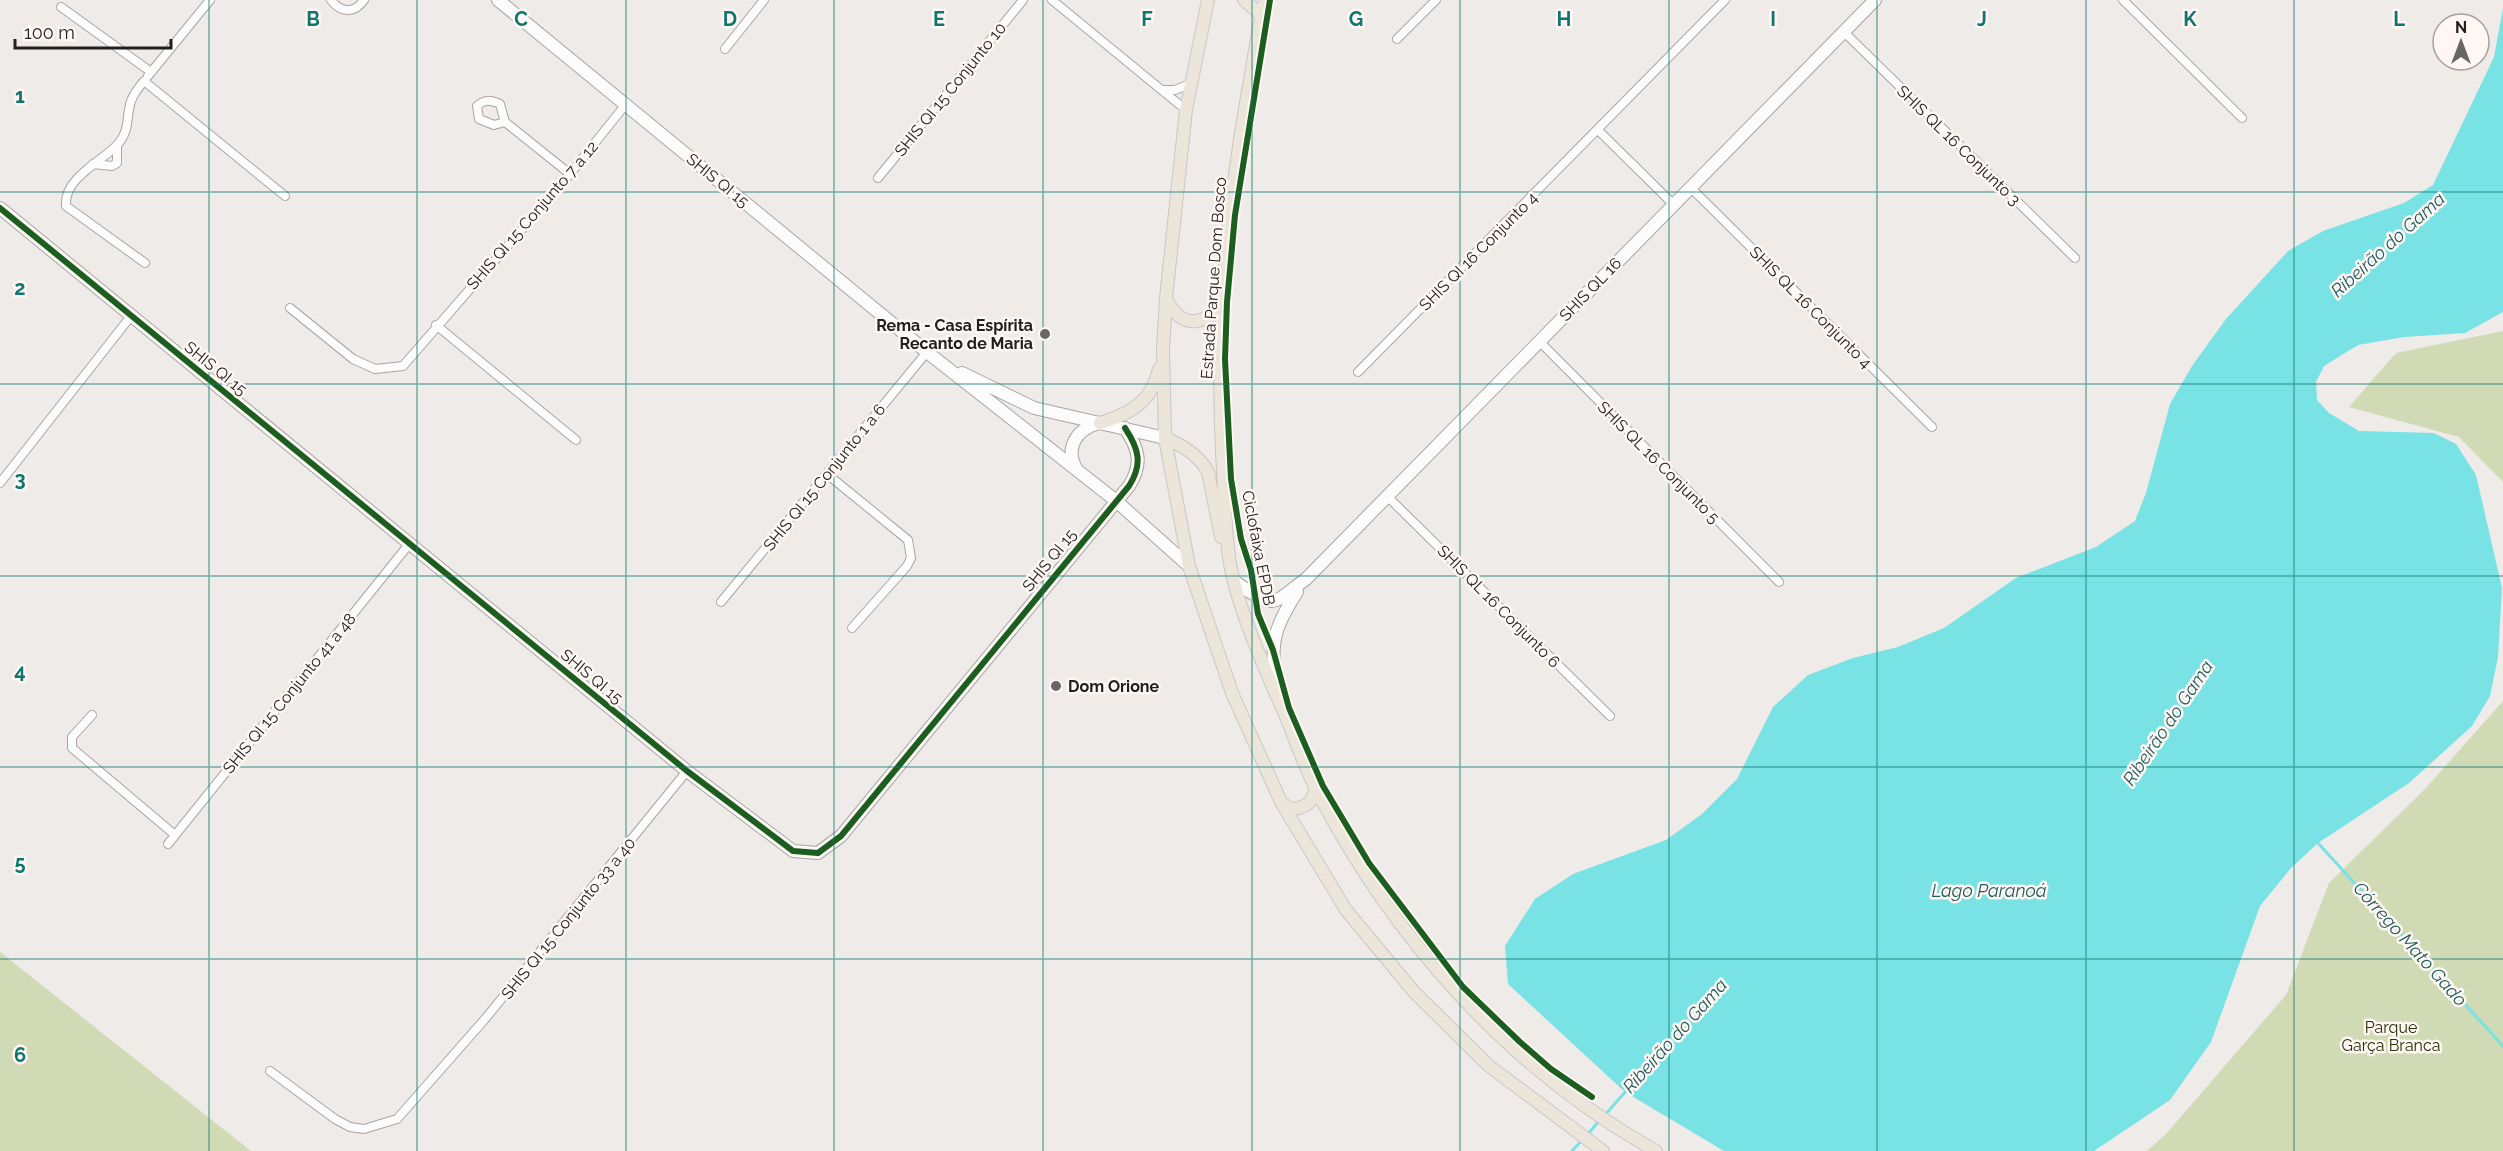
<svg xmlns="http://www.w3.org/2000/svg" width="2503" height="1151" font-family="Raleway,sans-serif">
	<style>
		.green { fill: #d0dab5 }
		.water { fill: #78e2e4 }
		.lines { fill: none; stroke-linecap: round; stroke-linejoin: round }
		.stream { stroke: #78e2e4; stroke-width: 3 }
		.street-casing { stroke: #a8a5a3; stroke-width: 10 }
		.secondary-casing { stroke: #a8a5a3; stroke-width: 14 }
		.primary-casing { stroke: #c8c7c6; stroke-width: 14 }
		.street { stroke: #fcfcfc; stroke-width: 8 }
		.secondary { stroke: #fcfcfc; stroke-width: 12 }
		.primary { stroke: #ece5d9; stroke-width: 12 }
		.cycleway-casing { stroke: #fef7f3; stroke-width: 10 }
		.cycleway { stroke: #1b5e20; stroke-width: 6 }
		.grid { fill: none; stroke: #0f766e; stroke-width: 1.5; stroke-opacity: 0.55 }
		.poi-dot { fill: #696765; stroke: #fef7f3; stroke-width: 2 }
		.labels { text-anchor: middle; stroke-width: 5; stroke-linejoin: round; paint-order: stroke }
		.street-label { font-size: 16px; fill: #22201e; stroke: #fef7f3 }
		.poi-label { font-size: 16px; font-weight: bold; fill: #22201e; stroke: #fef7f3; text-anchor: end }
		.park-label { font-size: 16px; fill: #263007; stroke: #fef7f3 }
		.water-label { font-size: 18px; font-style: italic; fill: #1e5b5d; stroke: #fef7f3 }
		.grid-label { font-size: 20px; text-anchor: middle; font-weight: bold; fill: #0f766e; stroke: #fef7f3; stroke-width: 5; stroke-linejoin: round; paint-order: stroke }
	</style>
	<rect width="100%" height="100%" fill="#eeebe8"/>
	<path class="green" d="M2503,331V482L2459,437L2349,407L2396,353Z
		M2503,701V1151H2147L2166,1134L2286,995L2329,883L2425,789Z
		M0,952L251,1151H0Z"/>
	<path class="water" d="M2503,8V312L2465,333L2404,337L2358,345L2324,366L2316,382L2317,400L2329,413L2359,431L2434,433L2456,444L2476,475L2502,588L2498,657L2490,696L2472,726L2409,783L2318,843L2291,868L2260,906L2211,1042L2170,1100L2094,1151H1724L1625,1092L1508,984L1505,946L1535,899L1573,874L1666,840L1702,814L1737,779L1773,707L1808,675L1853,658L1898,647L1944,628L2016,578L2096,547L2135,521L2146,493L2170,404L2192,366L2226,319L2288,251L2323,231L2404,203L2433,185L2494,57Z"/>
	<g class="lines">
		<path class="stream" d="M2318,843L2503,1046
			M1604,1116L1627,1090
			M1588,1134L1599,1121
			M1572,1151L1583,1139"/>
		<g class="street-casing">
			<path id="street" d="M331,0C341,13 354,14 364,0
				M1052,0L1186,110
				M2123,0L2242,118
				M61,7L151,72
				M1844,32L2075,258
				M1397,39L1436,0
				M725,49L764,0
				M148,76L210,0
				M1162,90H1175L1192,83
				M505,122L494,125L479,119L477,106C485,99 490,100 500,104L505,122L570,174
				M1598,130L1673,204
				M93,164L112,166L117,163V145
				M878,178L1023,0
				M1690,187L1932,427
				M145,263L66,206C63,178 103,161 118,144C130,131 126,116 131,101C134,93 139,87 144,81L285,196
				M290,308L353,359L375,369L403,366L570,174L626,104
				M436,325L576,440
				M1539,341L1779,582
				M1358,372L1725,0
				M827,474L908,540L911,558L907,566L852,628
				M0,483L131,316
				M1388,497L1610,716
				M721,602L927,352
				M92,715L72,737V748L175,835
				M168,844L410,543
				M270,1071L335,1119L350,1127L364,1129L397,1119L485,1019L687,771"/>
		</g>
		<g class="secondary-casing">
			<path id="secondary" d="M498,0L927,352L1115,500L1189,566
				M0,208L687,771L793,851L818,853L841,836L1129,486C1143,464 1139,449 1125,428
				M962,373L1034,408L1165,438
				M1077,470C1064,449 1076,429 1099,423
				M1237,583C1276,611 1272,604 1306,579L1875,0
				M1275,689C1272,642 1271,632 1297,592"/>
		</g>
		<g class="primary-casing">
			<path id="primary" d="M1208,0L1186,110L1166,298L1163,350L1165,438L1189,566L1232,693L1281,802L1346,910L1414,992L1489,1066L1603,1151
				M1244,0L1261,15
				M1265,0C1257,32 1253,65 1247,97C1225,221 1215,346 1223,471C1225,500 1225,529 1229,557C1235,602 1265,670 1284,712C1295,738 1304,766 1317,791C1394,939 1509,1069 1656,1151
				M1166,299C1181,327 1198,327 1221,308
				M1100,423C1130,414 1152,402 1159,369
				M1165,438C1183,446 1198,454 1208,472L1221,537
				M1282,803L1291,809C1306,808 1314,802 1315,788"/>
		</g>
		<use href="#street" class="street"/>
		<use href="#secondary" class="secondary"/>
		<use href="#primary" class="primary"/>
		<g class="cycleway-casing">
			<path id="cycleway" d="M1270,0L1235,215L1227,302L1225,359L1231,479L1241,539L1251,570L1258,614L1273,650L1289,708L1323,786L1369,863L1463,987L1520,1042L1551,1069L1592,1097
				M0,208L687,771L793,851L818,853L841,836L1129,486C1143,464 1139,449 1125,428"/>
		</g>
		<use href="#cycleway" class="cycleway"/>
	</g>
	<path class="grid" d="M209,0V1151M417,0V1151M626,0V1151M834,0V1151M1043,0V1151M1252,0V1151M1460,0V1151M1669,0V1151M1877,0V1151M2086,0V1151M2294,0V1151M0,192H2503M0,384H2503M0,576H2503M0,767H2503M0,959H2503"/>
	<g class="poi-dot">
		<circle cx="1045" cy="334" r="6"/>
		<circle cx="1056" cy="686" r="6"/>
	</g>
	<g class="labels">
		<g class="street-label">
			<text transform="translate(950 89) rotate(-51)" y="6">SHIS QI 15 Conjunto 10</text>
			<text transform="translate(1959 145) rotate(44)" y="6">SHIS QL 16 Conjunto 3</text>
			<text transform="translate(718 180) rotate(39)" y="6">SHIS QI 15</text>
			<text transform="translate(532 215) rotate(-49)" y="6">SHIS QI 15 Conjunto 7 a 12</text>
			<text transform="translate(1478 251) rotate(-45)" y="6">SHIS QI 16 Conjunto 4</text>
			<text transform="translate(1213 278) rotate(-86)" y="6">Estrada Parque Dom Bosco</text>
			<text transform="translate(1590 289) rotate(-46)" y="6">SHIS QL 16</text>
			<text transform="translate(1811 307) rotate(45)" y="6">SHIS QL 16 Conjunto 4</text>
			<text transform="translate(216 368) rotate(39)" y="6">SHIS QI 15</text>
			<text transform="translate(1659 462) rotate(45)" y="6">SHIS QL 16 Conjunto 5</text>
			<text transform="translate(824 477) rotate(-51)" y="6">SHIS QI 15 Conjunto 1 a 6</text>
			<text transform="translate(1259 548) rotate(79)" y="6">Ciclofaixa EPDB</text>
			<text transform="translate(1049 560) rotate(-51)" y="6">SHIS QI 15</text>
			<text transform="translate(1499 606) rotate(45)" y="6">SHIS QL 16 Conjunto 6</text>
			<text transform="translate(592 676) rotate(40)" y="6">SHIS QI 15</text>
			<text transform="translate(289 693) rotate(-51)" y="6">SHIS QI 15 Conjunto 41 a 48</text>
			<text transform="translate(568 918) rotate(-51)" y="6">SHIS QI 15 Conjunto 33 a 40</text>
		</g>
		<g class="poi-label">
			<text x="1033" y="331">Rema - Casa Espírita<tspan x="1033" dy="18">Recanto de Maria</tspan></text>
			<text x="1068" y="692" text-anchor="start">Dom Orione</text>
		</g>
		<g class="park-label">
			<text x="2391" y="1033">Parque<tspan x="2391" dy="18">Garça Branca</tspan></text>
		</g>
		<g class="water-label">
			<text transform="translate(2388 245) rotate(-42)" y="6">Ribeirão do Gama</text>
			<text transform="translate(2168 723) rotate(-56)" y="6">Ribeirão do Gama</text>
			<text x="1989" y="897">Lago Paranoá</text>
			<text transform="translate(2410 944) rotate(48)" y="6">Córrego Mato Gado</text>
			<text transform="translate(1675 1036) rotate(-48)" y="6">Ribeirão do Gama</text>
		</g>
	</g>
	<g class="grid-label">
		<text x="313" y="26">B</text>
		<text x="521" y="26">C</text>
		<text x="730" y="26">D</text>
		<text x="939" y="26">E</text>
		<text x="1147" y="26">F</text>
		<text x="1356" y="26">G</text>
		<text x="1564" y="26">H</text>
		<text x="1773" y="26">I</text>
		<text x="1982" y="26">J</text>
		<text x="2190" y="26">K</text>
		<text x="2399" y="26">L</text>
		<text x="20" y="103">1</text>
		<text x="20" y="295">2</text>
		<text x="20" y="486">3</text>
		<text x="20" y="678">4</text>
		<text x="20" y="870">5</text>
		<text x="20" y="1062">6</text>
	</g>
	<g transform="translate(2461 42)"><circle r="28" fill="#fef7f3" stroke="#a6a19e" stroke-width="1.5"/>
	<path d="M0-4.5L10 22L0 15L-10 22Z" fill="#696765"/>
	<text y="-9" font-size="16" font-weight="bold" text-anchor="middle" fill="#22201e">N</text>
	</g>
	<path d="M15 39v9h156v-9" fill="none" stroke="#22201e" stroke-width="3"/>
	<text x="24" y="39" font-size="18" fill="#22201e" stroke="#fef7f3" stroke-width="4.5" paint-order="stroke">100 m</text>
</svg>
